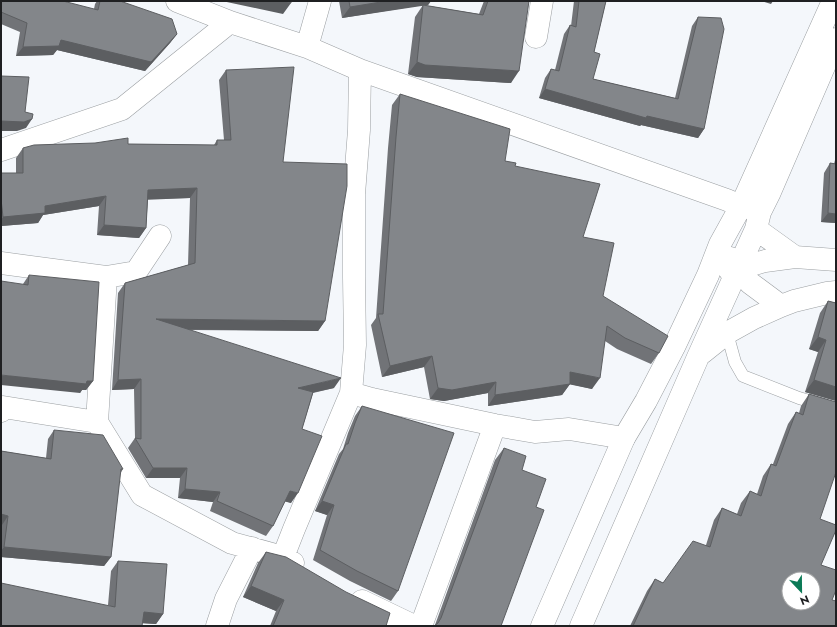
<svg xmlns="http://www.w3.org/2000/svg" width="837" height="627" font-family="Jost,sans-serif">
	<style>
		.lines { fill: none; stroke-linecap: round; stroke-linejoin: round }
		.lane-casing { stroke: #9b9fa2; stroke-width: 13 }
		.street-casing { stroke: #9b9fa2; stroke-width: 23 }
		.secondary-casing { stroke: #9b9fa2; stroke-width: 23 }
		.lane { stroke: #fff; stroke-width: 12 }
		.street { stroke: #fff; stroke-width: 22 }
		.secondary { stroke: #fff; stroke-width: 22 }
		.wall { fill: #717377 }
		.shaded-wall { fill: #5c5e61 }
		.building { fill: #83868a; stroke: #5c5e61; fill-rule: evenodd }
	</style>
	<rect width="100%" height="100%" fill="#f4f7fb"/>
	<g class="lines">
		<g class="lane-casing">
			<path id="lane" d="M727,333L735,362L743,376L799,398L836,409"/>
		</g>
		<g class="street-casing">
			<path id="street" d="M177,1L230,22L307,47L360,70L727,200L741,206L759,211
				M536,37L542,1
				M307,47L320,1
				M1,150L122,109L230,22
				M1,263L106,277L136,272L160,236
				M351,393L372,399L495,425L535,432L569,429L624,438
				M1,411L3,407L97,422L142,495L232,543L283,557L293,563
				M97,422L106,277
				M283,557L294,529L351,393L355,345L354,277V194L359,130L360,70
				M362,601L414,626
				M217,626L226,599L252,548
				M421,626L495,425"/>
		</g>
		<g class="secondary-casing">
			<path id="secondary" d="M756,229L795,257L836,260
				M730,258L750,283L781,306
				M730,271L765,261L795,257
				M702,353L727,333L754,318L781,306L794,301L827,293L836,292
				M542,626L624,438L646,401L674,347L708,275L720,244L741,206L833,1
				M581,626L698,357L756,229L760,212L770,192L836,39"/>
		</g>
		<use href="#lane" class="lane"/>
		<use href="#street" class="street"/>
		<use href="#secondary" class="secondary"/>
	</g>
	<path class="wall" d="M1,1L94,9L95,4L97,1H120L177,34L170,43L145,71L57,50L53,55L16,56L20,32L1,24Z
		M339,1H431L428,5H423L479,14L484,1H529L511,83L417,77L408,74L415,17L423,5L342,18Z
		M574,1H606L594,52L593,79L675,98L692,26L698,17L704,129L698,138L641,125L640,126L539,98L545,78L551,69L555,70L564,34L570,25L571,26Z
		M226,70L283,162L325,321L318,331L189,330L334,388L313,393L302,429L291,503L285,501L273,526L266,536L210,511L213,502L178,498L180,478H146L128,448L135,438L134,389L112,390L118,293L125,283L188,265L190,198L148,199L146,228L139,238L97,235L99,206L43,215L38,223L1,226V173H16V158L23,148L128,144L214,145L217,140H224L219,80Z
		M400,94L505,161L515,166L583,237L603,296L659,353L651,364L617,349L605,341L592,389L570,384L562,395L488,406V393L444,401L430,399L424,367L382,377L371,325L376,318L388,148L392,105Z
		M836,158V223L821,222L824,173L830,163L834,164L835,160Z
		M29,275L93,381L86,390H82L80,393L23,284Z
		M828,301L836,303V401L805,392L818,352L809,349L820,313Z
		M809,394L820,519L821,565L832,600L836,626H630L647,591L655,579L663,583L706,545L714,520L722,508L737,514L741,503L750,491L757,494L763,476L771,464H773L788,424L796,412L799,413L801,406Z
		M362,406L398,591L391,601L350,581L313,560L327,515L315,511L339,454L343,449L348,433L355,416Z
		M54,430L123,469L120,474L111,557L104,566L1,557V530L2,525H1V451L46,458L48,439Z
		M504,448L522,470L536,507L501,626L435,625L495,460Z
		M266,552L385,626H386H270L276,611L243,597L258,563Z
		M118,561L163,614L156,624L143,623L108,605L111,571Z"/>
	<path class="shaded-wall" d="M222,1H284L291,3L283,14Z
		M387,1H431L428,5L342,18L350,7Z
		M761,1H773L771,4Z
		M177,34L170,43L145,71L57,50L53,55L16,56L23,47L61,40Z
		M417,62L519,71L511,83L417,77L408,74Z
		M545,89L704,129L698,138L641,125L640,126L539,98Z
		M32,119L26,128L17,131H1V121Z
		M197,188L190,198L142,200L148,190Z
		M106,196L99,206L43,215L38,223L1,226V220L3,217L45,206Z
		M828,213L836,214V223L821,222Z
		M104,225L146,228L139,238L97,235Z
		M156,319L325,321L318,331L149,329Z
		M818,337L826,340L818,352L809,349Z
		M432,356L424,367L382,377L390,366Z
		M570,372L600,378L592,389L563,383Z
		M1,375L87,381H93L86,390H82L80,393L1,385Z
		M341,378L334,388L292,397L298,388Z
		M141,379L134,389L112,390L118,380Z
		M814,380L836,387V401L805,392Z
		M496,382L488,393L444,401L430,399L438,388Z
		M570,384L562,395L488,406L495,395Z
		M153,468H187L180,478H146Z
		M185,489L220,492L213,502L178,498Z
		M290,491L298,493L291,503L283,501Z
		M322,501L334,505L327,515L315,511Z
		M1,514L8,516L2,525H1Z
		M4,547L111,557L104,566L1,557V551Z
		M251,586L284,600L276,611L243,597Z
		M144,612L163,614L156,624L137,623Z"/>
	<path class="building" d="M1,1H63L98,10L100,1H120L172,19L177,34L151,62L61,40L59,46L23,47L27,23L1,12Z
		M284,1H291V3Z
		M349,1H387L350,7Z
		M488,1H529L519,71L425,65L417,62L423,5L483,15Z
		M579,1H606L594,52L600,54L593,79L678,99L698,17L721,18L724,29L704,129L647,116L646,118L545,89L551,69L559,71L570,25L576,27Z
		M294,67L283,162L347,164V186L325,321L156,319L341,378L298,388L313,392L302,429L322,436L298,493L290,491L273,526L217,501L220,492L185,489L187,468H153L135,438L141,439V379L118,380L125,283L195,263L197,188L148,190L146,228L104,225L106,196L45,206V213L3,217L1,199V173H23V148L34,145L95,143L128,138V144L217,145V140H231L226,70Z
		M1,76L29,77L25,112L33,114L32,119L24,122L1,121Z
		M400,94L510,129L505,161L516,163L515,166L600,184L583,237L614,243L603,296L668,336L659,353L625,338L607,326L600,378L570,372V384L495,395L496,382L452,390L438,388L432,356L390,366L378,314H383L396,137Z
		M830,163L836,164V214L828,213Z
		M29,275L99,282L93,381H87L86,384L1,375V281L28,285Z
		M828,301L836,303V387L814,380L826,340L818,337Z
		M809,394L836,402V472L820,519L836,525V530L821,565L836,570V590L832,600L836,601V626H633L655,579L663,583L693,541L710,547L722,508L741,516L750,491L761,496L771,464L776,466L796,412L803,415ZM789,579H813V603H789Z
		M362,406L454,433L398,591L357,571L320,550L334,505L322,501L346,444H348L355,423Z
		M54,430L103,435L123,469H121L111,557L4,547L8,516L1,514V451L51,459Z
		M504,448L526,456L522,470L546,479L536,507L544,510L501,626H434L438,623L441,618Z
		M266,552L286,557L346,592L390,613L386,626H273L284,600L251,586Z
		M118,561L167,564L163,614L144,612L142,626H1V583L115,607Z"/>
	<rect width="837" height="627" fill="none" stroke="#1f2022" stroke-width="4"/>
	<g transform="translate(801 591) rotate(158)"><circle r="19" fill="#ffffff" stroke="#a5a6a7"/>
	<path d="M0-3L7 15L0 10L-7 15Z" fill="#0b7a56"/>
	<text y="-6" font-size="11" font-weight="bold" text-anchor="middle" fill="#1f2022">N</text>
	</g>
</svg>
